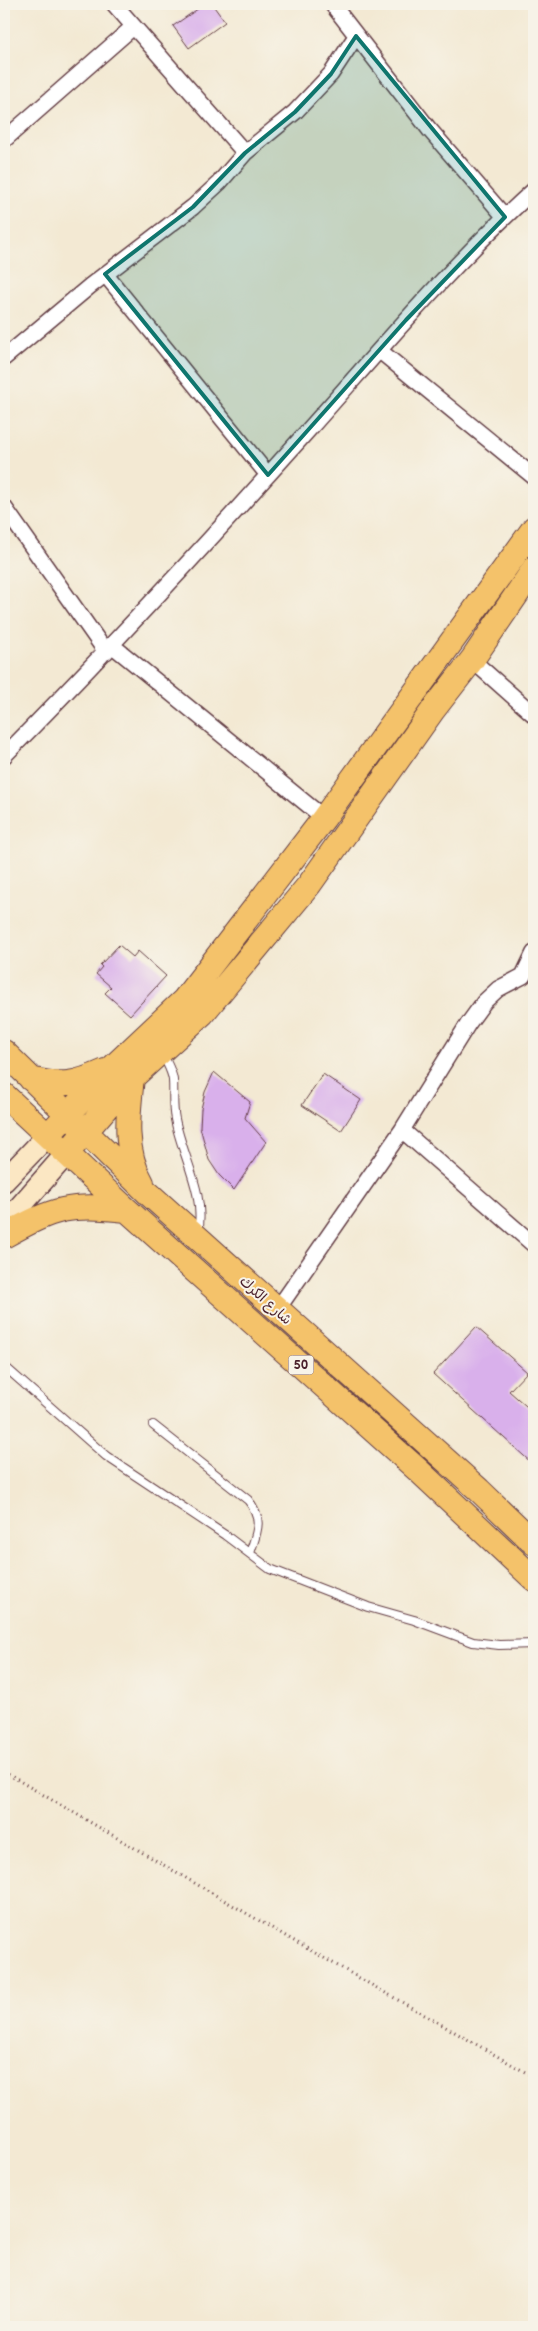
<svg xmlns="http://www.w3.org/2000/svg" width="538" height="2331" font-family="'Balsamiq Sans','Playpen Sans Arabic',sans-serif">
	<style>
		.building { fill: #d9b0eb }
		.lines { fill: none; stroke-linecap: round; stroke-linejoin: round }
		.lane-casing { stroke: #633d44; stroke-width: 10 }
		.street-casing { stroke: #633d44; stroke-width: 18 }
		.secondary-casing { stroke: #633d44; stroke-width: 24 }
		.primary-casing { stroke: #633d44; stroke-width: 26 }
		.path { stroke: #633d44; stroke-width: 3; stroke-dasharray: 1 4; stroke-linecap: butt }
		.lane { stroke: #fff; stroke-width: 8 }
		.street { stroke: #fff; stroke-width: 15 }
		.secondary { stroke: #fbe7c3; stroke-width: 21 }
		.primary { stroke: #f4c26a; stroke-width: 24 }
		.marked { fill: #0f766e; fill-opacity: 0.2; stroke: #0f766e; stroke-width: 4; stroke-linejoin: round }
		.labels { text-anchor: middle; stroke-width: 4; stroke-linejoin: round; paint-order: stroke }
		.shield { fill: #f7f3e8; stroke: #7e5f64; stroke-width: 1 }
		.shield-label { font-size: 12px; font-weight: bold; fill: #4a1f2b }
		.street-label { font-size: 14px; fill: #4a1f2b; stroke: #f7f3e8 }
	</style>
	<rect width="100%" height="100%" fill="#f7f3e8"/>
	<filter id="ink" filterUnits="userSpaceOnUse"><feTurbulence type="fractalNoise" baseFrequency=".02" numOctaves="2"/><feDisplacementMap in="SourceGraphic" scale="10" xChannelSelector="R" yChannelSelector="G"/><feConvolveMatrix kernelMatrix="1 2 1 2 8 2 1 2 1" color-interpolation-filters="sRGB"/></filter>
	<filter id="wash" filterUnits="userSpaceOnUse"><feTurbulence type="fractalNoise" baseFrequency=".0096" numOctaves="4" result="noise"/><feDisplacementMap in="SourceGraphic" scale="20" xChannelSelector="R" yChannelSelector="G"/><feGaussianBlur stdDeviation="1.12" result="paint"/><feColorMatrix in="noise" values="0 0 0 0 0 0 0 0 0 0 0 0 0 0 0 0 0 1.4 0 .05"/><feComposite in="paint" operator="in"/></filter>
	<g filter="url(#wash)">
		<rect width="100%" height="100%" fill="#f3e9d3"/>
		<g id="blocks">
			<path class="building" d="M205,4H212L225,22L189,48L173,26Z
				M119,945L133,957L138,951L166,976L130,1015L105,993L111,987L96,974L102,967L100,965Z
				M214,1072L250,1102L245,1118L266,1142L234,1190L219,1175L209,1160L200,1127L201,1109L205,1092Z
				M323,1074L361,1100L341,1131L302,1105Z
				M476,1327L527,1372L509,1391L534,1413V1465L433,1374Z"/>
		</g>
	</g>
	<g filter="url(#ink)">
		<use href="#blocks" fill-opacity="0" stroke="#633d44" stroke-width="1"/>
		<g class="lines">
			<g class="lane-casing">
				<path id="lane" d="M163,1054C166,1062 172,1071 173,1080C174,1093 172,1106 175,1119C182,1156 206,1194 198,1232
					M4,1366L106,1456L225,1535L270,1569L368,1607L414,1620L473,1642L499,1645L534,1644
					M153,1425L248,1500C264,1519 257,1532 250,1553"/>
			</g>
			<g class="street-casing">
				<path id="street" d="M114,4L245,153
					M332,4L429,129L505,217
					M4,140L133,27
					M105,274L268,475
					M380,351L534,477
					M4,358L90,286L193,207L219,183L245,153L295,112L331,74L356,36
					M4,507L106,652
					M113,646L324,818
					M472,660L534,715
					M4,756C110,649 212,538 312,426C384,345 454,262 534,190
					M402,1130L534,1245
					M277,1310L402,1130L468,1024L484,1002L498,989L523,976L534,953"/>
			</g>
			<g class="secondary-casing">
				<path id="secondary" d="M4,1181L48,1135
					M4,1225L67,1153"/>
			</g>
			<g class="primary-casing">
				<path id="primary" d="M4,1052L148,1193L479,1490L534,1543
					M132,1078C128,1113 123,1151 142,1183
					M31,1079C62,1087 76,1084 105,1071
					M4,1095L127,1210L419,1471L534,1579
					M48,1135L113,1067L184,1000L324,818L534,528
					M67,1153L132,1078L202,1014L309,885L433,710L472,660L534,569
					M4,1236C54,1208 70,1203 127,1210"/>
			</g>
			<path class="path" d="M4,1772L301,1945L534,2077"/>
			<use href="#lane" class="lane"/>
			<use href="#street" class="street"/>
			<use href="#secondary" class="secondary"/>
			<use href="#primary" class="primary"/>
		</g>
	</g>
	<path class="marked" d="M356,36L505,217L406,320L268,475L105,274L193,207L245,153L295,112L331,74Z"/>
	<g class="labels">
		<rect class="shield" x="288.5" y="1355.5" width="25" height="19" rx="4"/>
		<g class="shield-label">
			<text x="301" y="1369">50</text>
		</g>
		<g class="street-label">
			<text transform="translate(266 1300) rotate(42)" y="5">شارع الكرك</text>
		</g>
	</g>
	<rect width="538" height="2331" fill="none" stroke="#f7f3e8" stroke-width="20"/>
</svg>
